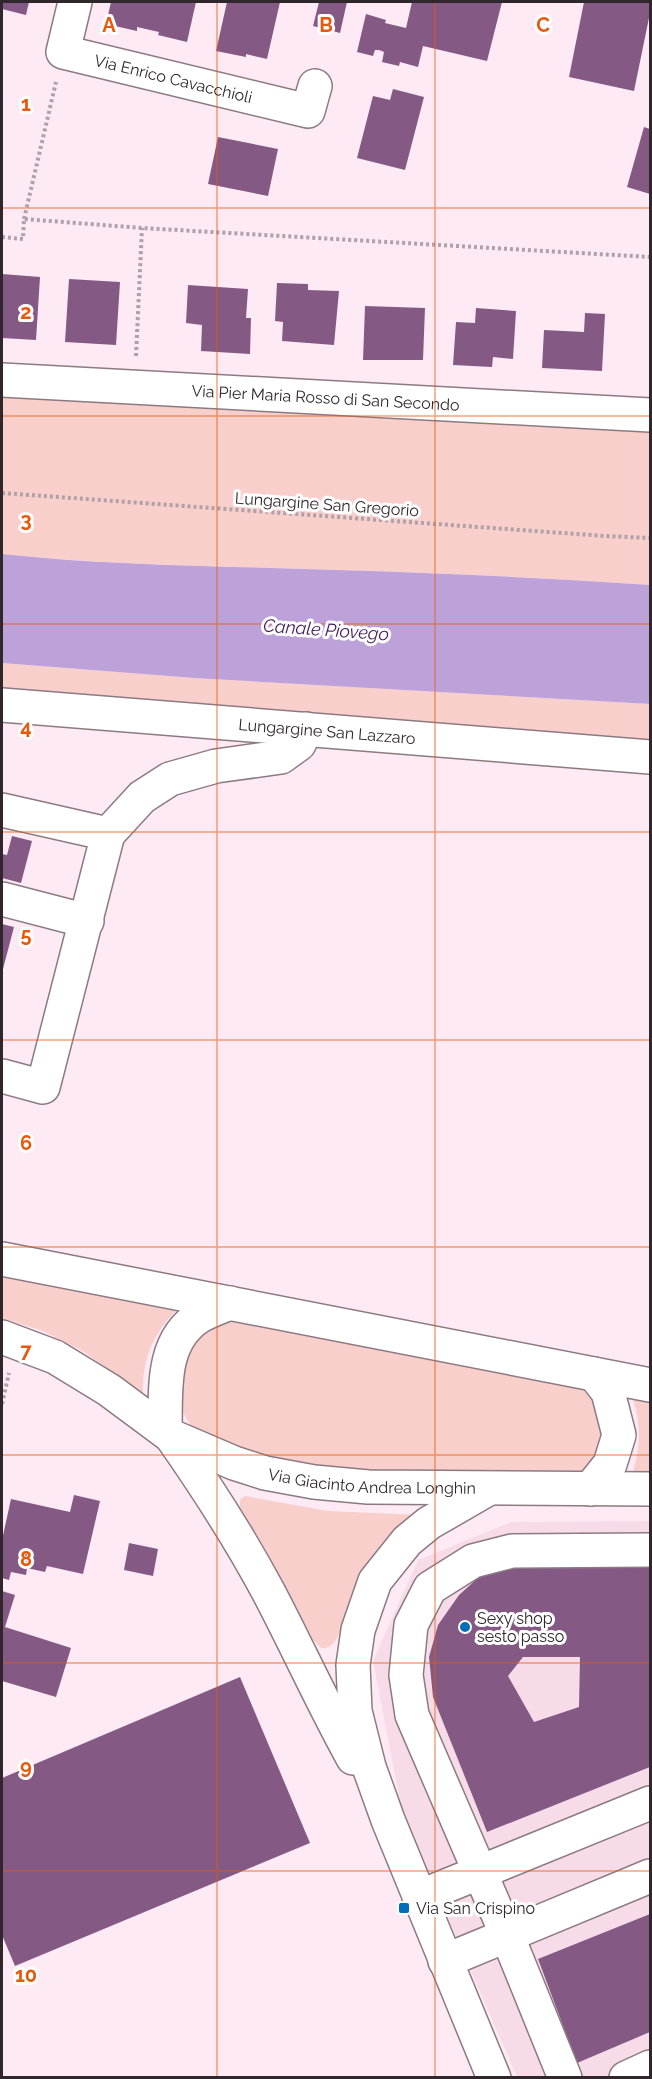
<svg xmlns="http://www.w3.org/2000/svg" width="652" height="2079" font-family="Raleway,sans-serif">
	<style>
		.built { fill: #f7dbe9 }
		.green { fill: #f8cfcb }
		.water { fill: #bda2d9 }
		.building { fill: #845a85; fill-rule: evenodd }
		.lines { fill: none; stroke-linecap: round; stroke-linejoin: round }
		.minor-casing { stroke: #8c7a83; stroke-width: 36 }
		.path { stroke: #b0a0a8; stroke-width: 4; stroke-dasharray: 3 3; stroke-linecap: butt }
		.minor { stroke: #fff; stroke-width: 33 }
		.grid { fill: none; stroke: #e8590c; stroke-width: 1.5; stroke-opacity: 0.55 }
		.poi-dot { fill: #016db8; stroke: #fefefe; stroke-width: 2 }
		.labels { text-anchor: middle; stroke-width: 6; stroke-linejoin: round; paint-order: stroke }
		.street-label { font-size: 16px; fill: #2f272b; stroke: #fefefe }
		.poi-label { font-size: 16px; fill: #2f272b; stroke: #fefefe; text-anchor: start }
		.water-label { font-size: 18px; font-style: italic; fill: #442061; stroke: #fefefe }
		.grid-label { font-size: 20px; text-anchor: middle; font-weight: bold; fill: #e8590c; stroke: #fefefe; stroke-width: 6; stroke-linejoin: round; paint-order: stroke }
	</style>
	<rect width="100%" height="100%" fill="#feeaf4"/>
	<path class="built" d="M650,1521V2077H517L402,1812L373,1661L418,1560L511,1522Z"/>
	<path class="green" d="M2,377L650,406V585C548,578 445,573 342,570C229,566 114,566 2,554Z
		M2,663L194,678L650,704V743L2,694Z
		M2,1274L177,1310C152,1334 142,1361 143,1395L83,1351L43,1331L2,1318Z
		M234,1319L570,1384L583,1390L593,1399L605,1425L602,1449L581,1474L303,1470L201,1436L191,1426L183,1413L178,1399L183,1356L203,1331Z
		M632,1396L650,1400V1480H630C641,1451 642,1426 632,1396Z
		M245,1496L328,1511L420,1515L343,1625C337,1637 335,1649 321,1648L314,1641L265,1549L240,1509V1500Z"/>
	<path class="water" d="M2,554C113,566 226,566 337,570C442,573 546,578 650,585V704L194,678L2,663Z"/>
	<path class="building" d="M2,2H29L26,15L2,9Z
		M111,2H196L187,42L158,35L159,32L137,27V31L106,24Z
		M227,2H280L267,59L246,54V57L216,51Z
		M319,2H347L340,33L313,26Z
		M412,2H502L487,61L423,46L418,67L400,62L399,66L382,62L384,52L379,50H375L373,56L357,52L366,14L386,20L385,23L406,28Z
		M584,2H650V13L634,91L569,77Z
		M393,89L424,97L405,170L357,158L373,96L390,100Z
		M644,127L650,129V194L627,187Z
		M218,137L278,149L268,196L208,184Z
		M2,274L40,277L36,340L2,338Z
		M69,279L120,282L116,345L65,342Z
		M277,283L308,284V290L339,291L334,345L282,341L283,322L275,321Z
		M188,285L248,289L246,318H251L250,354L201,351L202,325L186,323Z
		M365,306L425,308L423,360H363Z
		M476,308L516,311L513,359L493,357L492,367L453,365L456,322L475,323Z
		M585,313L605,314L602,371L542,368L544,330L584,332Z
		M12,836L32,841L21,883L2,878V854L7,855Z
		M2,924L14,927L3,969H2Z
		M74,1495L100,1501L83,1574L47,1566L45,1572L27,1568L26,1575L11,1572L9,1580L2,1578V1540L11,1499L70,1512Z
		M129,1543L158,1549L153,1576L124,1570Z
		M513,1561H650V1767L487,1832L433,1697L429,1657L438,1625L459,1595L479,1577ZM523,1657H580L579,1707L534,1722L508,1676Z
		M2,1591L15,1595L5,1627L71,1648L56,1697L2,1681Z
		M240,1677L310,1843L15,1966L2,1935V1778Z
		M650,1914V2032L577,2063L538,1959Z"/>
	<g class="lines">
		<g class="minor-casing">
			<g id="minor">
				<path id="s1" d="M75,2L63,52L308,111L315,86"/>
				<path id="s2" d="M2,380L650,415"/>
				<path id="s3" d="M2,705L650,757"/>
				<path d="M2,810L108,834"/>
				<path d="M2,899L87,921"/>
				<path d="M2,1076L43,1087L108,834L142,797L170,779L216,766L281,757L299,744L306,729"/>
				<path d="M2,1259L650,1385"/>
				<path id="s4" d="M2,1337L55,1357L109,1390L171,1436L234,1463L265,1473L314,1482L368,1487L650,1489"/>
				<path d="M165,1431C166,1391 160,1341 200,1316C209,1311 220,1307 230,1303"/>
				<path d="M171,1436C206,1486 239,1537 268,1591C297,1646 323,1704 353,1758"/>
				<path d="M488,1489L429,1523L407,1541L375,1581L358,1630L353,1665L355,1711L369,1767L388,1820L494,2078"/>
				<path d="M590,1489L610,1464L619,1435L608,1392L594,1374"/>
				<path d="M419,1897L650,1803"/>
				<path d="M445,1961L650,1876"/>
				<path d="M565,2078L507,1935L412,1715L406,1675L411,1625L430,1588L473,1561L512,1551L650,1550"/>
				<path d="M626,2078L650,2067"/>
			</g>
		</g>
		<path class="path" d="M24,219L56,82
			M2,237L23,239L24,219L142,228L650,257
			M136,356L142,228
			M2,493L605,536L650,538
			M2,1404L9,1373"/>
		<use href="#minor" class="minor"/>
	</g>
	<path class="grid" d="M217,2V2078M435,2V2078M2,208H650M2,416H650M2,624H650M2,832H650M2,1040H650M2,1247H650M2,1455H650M2,1663H650M2,1871H650"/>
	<g class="poi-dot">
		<circle cx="465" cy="1627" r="6"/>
		<rect x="398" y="1902" width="12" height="12" rx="3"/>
	</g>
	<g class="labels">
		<g class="street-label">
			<text dy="6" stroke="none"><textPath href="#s1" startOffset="165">Via Enrico Cavacchioli</textPath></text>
			<text dy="6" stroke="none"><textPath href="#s2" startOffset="324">Via Pier Maria Rosso di San Secondo</textPath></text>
			<text transform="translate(327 504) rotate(4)" y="6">Lungargine San Gregorio</text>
			<text dy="6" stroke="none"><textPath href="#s3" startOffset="326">Lungargine San Lazzaro</textPath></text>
			<text dy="6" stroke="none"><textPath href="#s4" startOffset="406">Via Giacinto Andrea Longhin</textPath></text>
		</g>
		<g class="poi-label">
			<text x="477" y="1624">Sexy shop<tspan x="477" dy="18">sesto passo</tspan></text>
			<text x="416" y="1914">Via San Crispino</text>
		</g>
		<g class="water-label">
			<text transform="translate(326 630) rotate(4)" y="6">Canale Piovego</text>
		</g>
	</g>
	<g class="grid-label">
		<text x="109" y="32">A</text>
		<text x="326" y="32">B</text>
		<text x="543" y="32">C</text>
		<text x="26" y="111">1</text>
		<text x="26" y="319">2</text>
		<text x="26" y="527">3</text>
		<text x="26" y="734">4</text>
		<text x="26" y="942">5</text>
		<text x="26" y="1150">6</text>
		<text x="26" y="1358">7</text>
		<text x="26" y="1566">8</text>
		<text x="26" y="1774">9</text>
		<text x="26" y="1982">10</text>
	</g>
	<rect width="652" height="2079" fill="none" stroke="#2f272b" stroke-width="6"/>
</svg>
